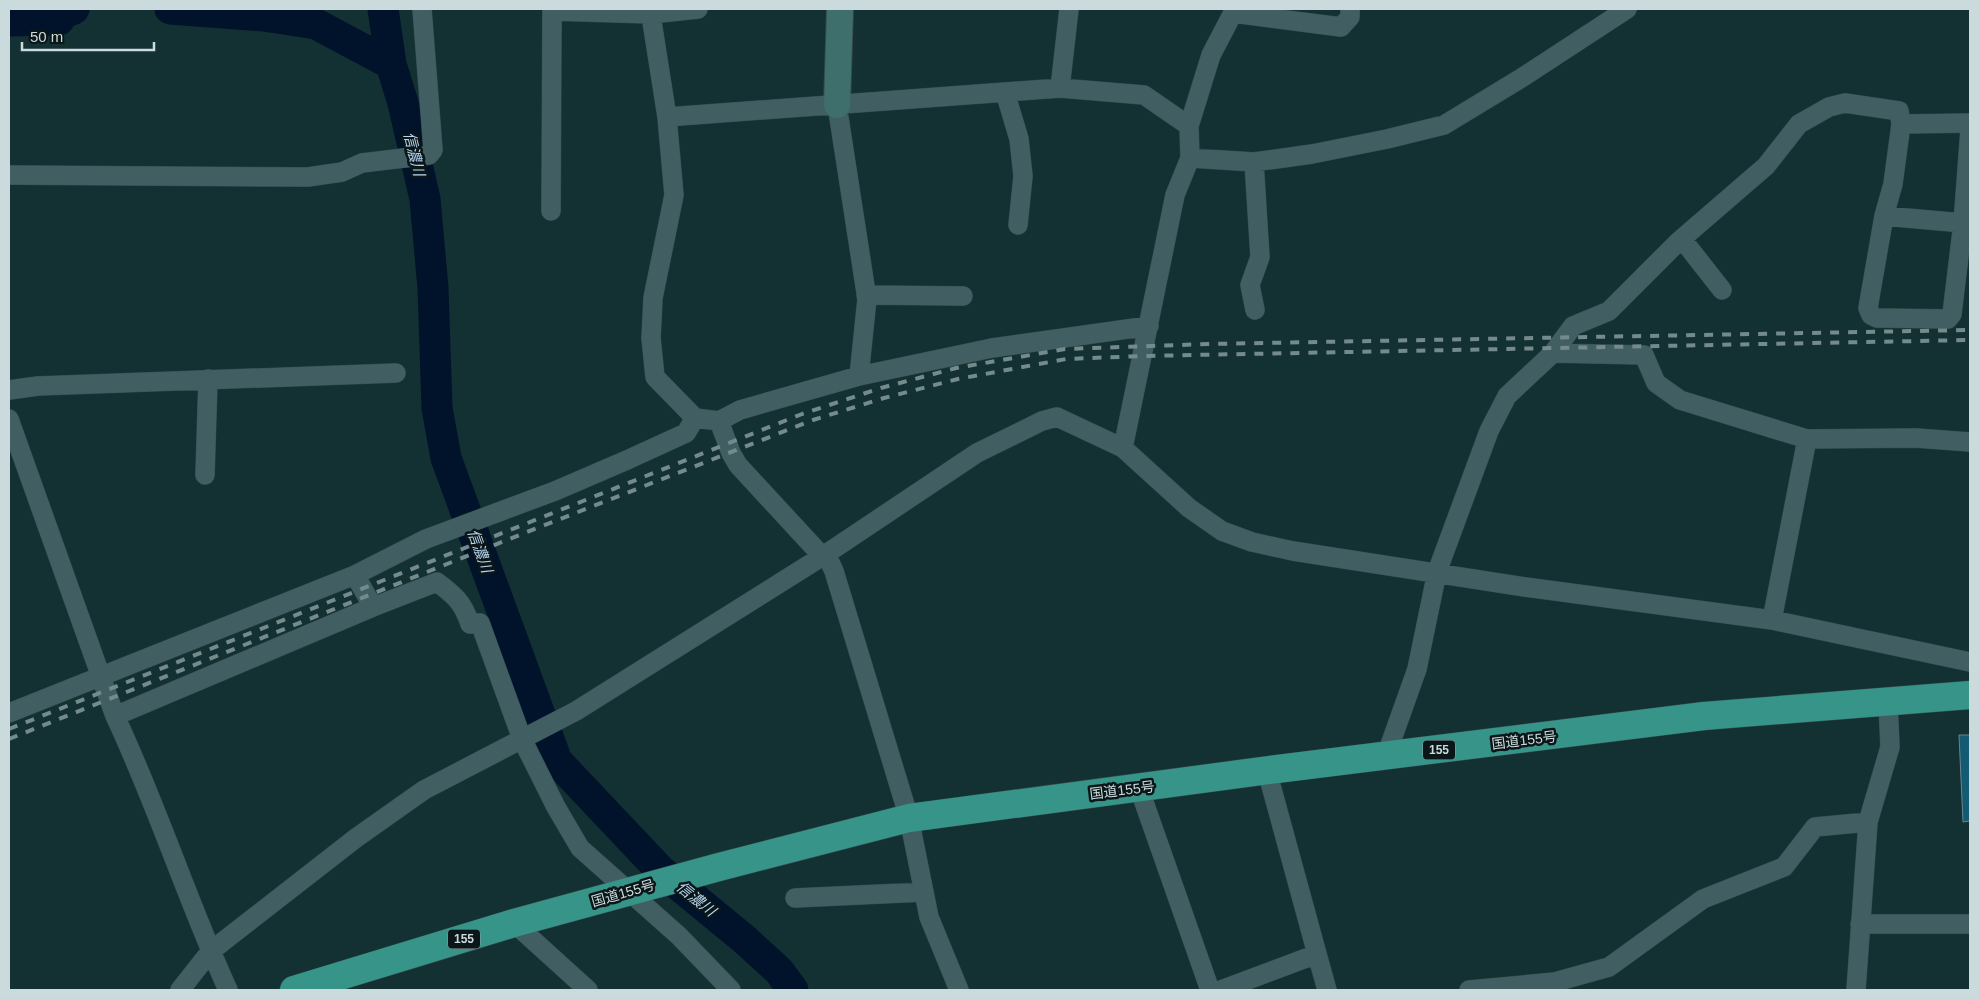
<svg xmlns="http://www.w3.org/2000/svg" width="1979" height="999" font-family="Arial,'Noto Sans JP',sans-serif">
	<style>
		.lines { fill: none; stroke-linecap: round; stroke-linejoin: round }
		.river { stroke: #00132a; stroke-width: 31 }
		.building { fill: #125b73; stroke: #6a8490 }
		.street-casing { stroke: #354b4d; stroke-width: 20 }
		.secondary-casing { stroke: #354b4d; stroke-width: 28 }
		.highway-casing { stroke: #354b4d; stroke-width: 29 }
		.street { stroke: #415f62; stroke-width: 19 }
		.secondary { stroke: #3e6f6d; stroke-width: 26 }
		.highway { stroke: #369588; stroke-width: 28 }
		.rail { stroke: #748a8c; stroke-width: 4; stroke-dasharray: 9 9; stroke-linecap: butt }
		.labels { text-anchor: middle; stroke-width: 5; stroke-linejoin: round; paint-order: stroke }
		.shield { fill: #0a1617; stroke: #91a0a2; stroke-width: 1 }
		.shield-label { font-size: 12px; font-weight: bold; fill: #cbdbdd }
		.street-label { font-size: 14px; fill: #cbdbdd; stroke: #0a1617 }
		.water-label { font-size: 15px; font-style: italic; fill: #b7d4f0; stroke: #0a1617 }
	</style>
	<rect width="100%" height="100%" fill="#133033"/>
	<g class="lines">
		<path class="river" d="M170,9L264,16L316,24L391,64
			M383,9L391,64L403,103L425,199L433,288L437,408L446,458L557,761L660,870L744,939L779,971L793,990
			M9,21L59,20L64,13L74,9"/>
	</g>
	<path class="building" d="M1959,735H1970V821L1963,822Z"/>
	<g class="lines">
		<g class="street-casing">
			<path id="street" d="M650,9L667,117L674,195L653,298L651,338L655,377L695,418L719,421L740,410L859,376L992,348L1149,326
				M552,11L651,14L698,9
				M1233,13L1341,27L1350,17V9
				M1060,88L1069,9
				M1005,92L1019,139L1023,176L1018,225
				M837,105L867,299L859,376
				M667,117L1060,88L1144,95L1189,126
				M1901,124L1893,184L1884,216L1868,308L1871,315L1877,318L1948,319L1952,314L1963,223L1970,129
				M1190,158L1254,162L1312,154L1387,139L1444,125L1523,77L1627,9
				M1254,162L1260,257L1250,285L1255,310
				M9,175L308,177L342,172L362,163L429,155L433,150L422,9
				M551,211L552,9
				M1884,216L1963,223
				M1682,239L1722,290
				M866,295L963,296
				M1553,353L1644,355L1656,383L1680,400L1807,439L1916,438L1970,442
				M9,390L38,386L396,373
				M9,419L115,716C157,805 187,900 228,990
				M719,421L731,453L738,465L822,556
				M1123,448L1175,195L1190,158L1189,126L1211,55L1235,9
				M205,475L208,379
				M826,554L834,571L909,818L929,917L959,990
				M355,575L373,607L437,582C454,595 463,602 470,624L480,623L522,739L556,807L580,848L679,936L731,990
				M1772,620L1807,439
				M9,713L355,575L426,539L555,491L627,460L686,433L695,418
				M115,716L373,607
				M1386,756L1417,669L1437,572L1489,431L1507,396L1553,353L1573,326L1609,311L1678,242L1766,166L1799,124L1829,107L1845,103L1899,111L1901,124L1970,123
				M1267,771L1317,954
				M1139,788L1210,990
				M795,898L924,892
				M514,923L588,990
				M1860,924H1970
				M180,990L210,952L225,940L356,838L424,790L576,711L826,554L977,453L1042,421L1057,417L1123,448L1189,508L1222,531L1252,542L1293,551L1525,587L1772,620L1970,662
				M1221,990L1317,954L1327,990
				M1469,990L1555,982L1609,967L1703,899L1784,867L1815,827L1868,822
				M1856,990L1868,822L1890,747L1888,702"/>
		</g>
		<g class="secondary-casing">
			<path id="secondary" d="M837,105L840,9"/>
		</g>
		<g class="highway-casing">
			<path id="highway" d="M294,990L514,923L719,867L909,818L1277,769L1704,716L1970,695"/>
		</g>
		<use href="#street" class="street"/>
		<use href="#secondary" class="secondary"/>
		<use href="#highway" class="highway"/>
		<path class="rail" d="M9,729L802,414L881,388L956,368L1065,349L1208,344L1970,330
			M9,739L527,532L813,420L884,398L958,379L1066,359L1142,356L1970,340"/>
	</g>
	<g class="labels">
		<g class="shield">
			<rect x="1423" y="740.5" width="32" height="19" rx="4"/>
			<rect x="448" y="929.5" width="32" height="19" rx="4"/>
		</g>
		<g class="shield-label">
			<text x="1439" y="754">155</text>
			<text x="464" y="943">155</text>
		</g>
		<g class="street-label">
			<text transform="translate(1524 740) rotate(-7)" y="5">国道155号</text>
			<text transform="translate(1122 790) rotate(-7)" y="5">国道155号</text>
			<text transform="translate(623 893) rotate(-16)" y="5">国道155号</text>
		</g>
		<g class="water-label">
			<text transform="translate(414 154) rotate(76)" y="5">信濃川</text>
			<text transform="translate(480 551) rotate(70)" y="5">信濃川</text>
			<text transform="translate(696 899) rotate(39)" y="5">信濃川</text>
		</g>
	</g>
	<rect width="1979" height="999" fill="none" stroke="#cbdbdd" stroke-width="20"/>
	<path d="M22 42v8h132v-8" fill="none" stroke="#cbdbdd" stroke-width="2.5"/>
	<text x="30" y="42" font-size="15" fill="#cbdbdd" stroke="#0a1617" stroke-width="4" paint-order="stroke">50 m</text>
</svg>
